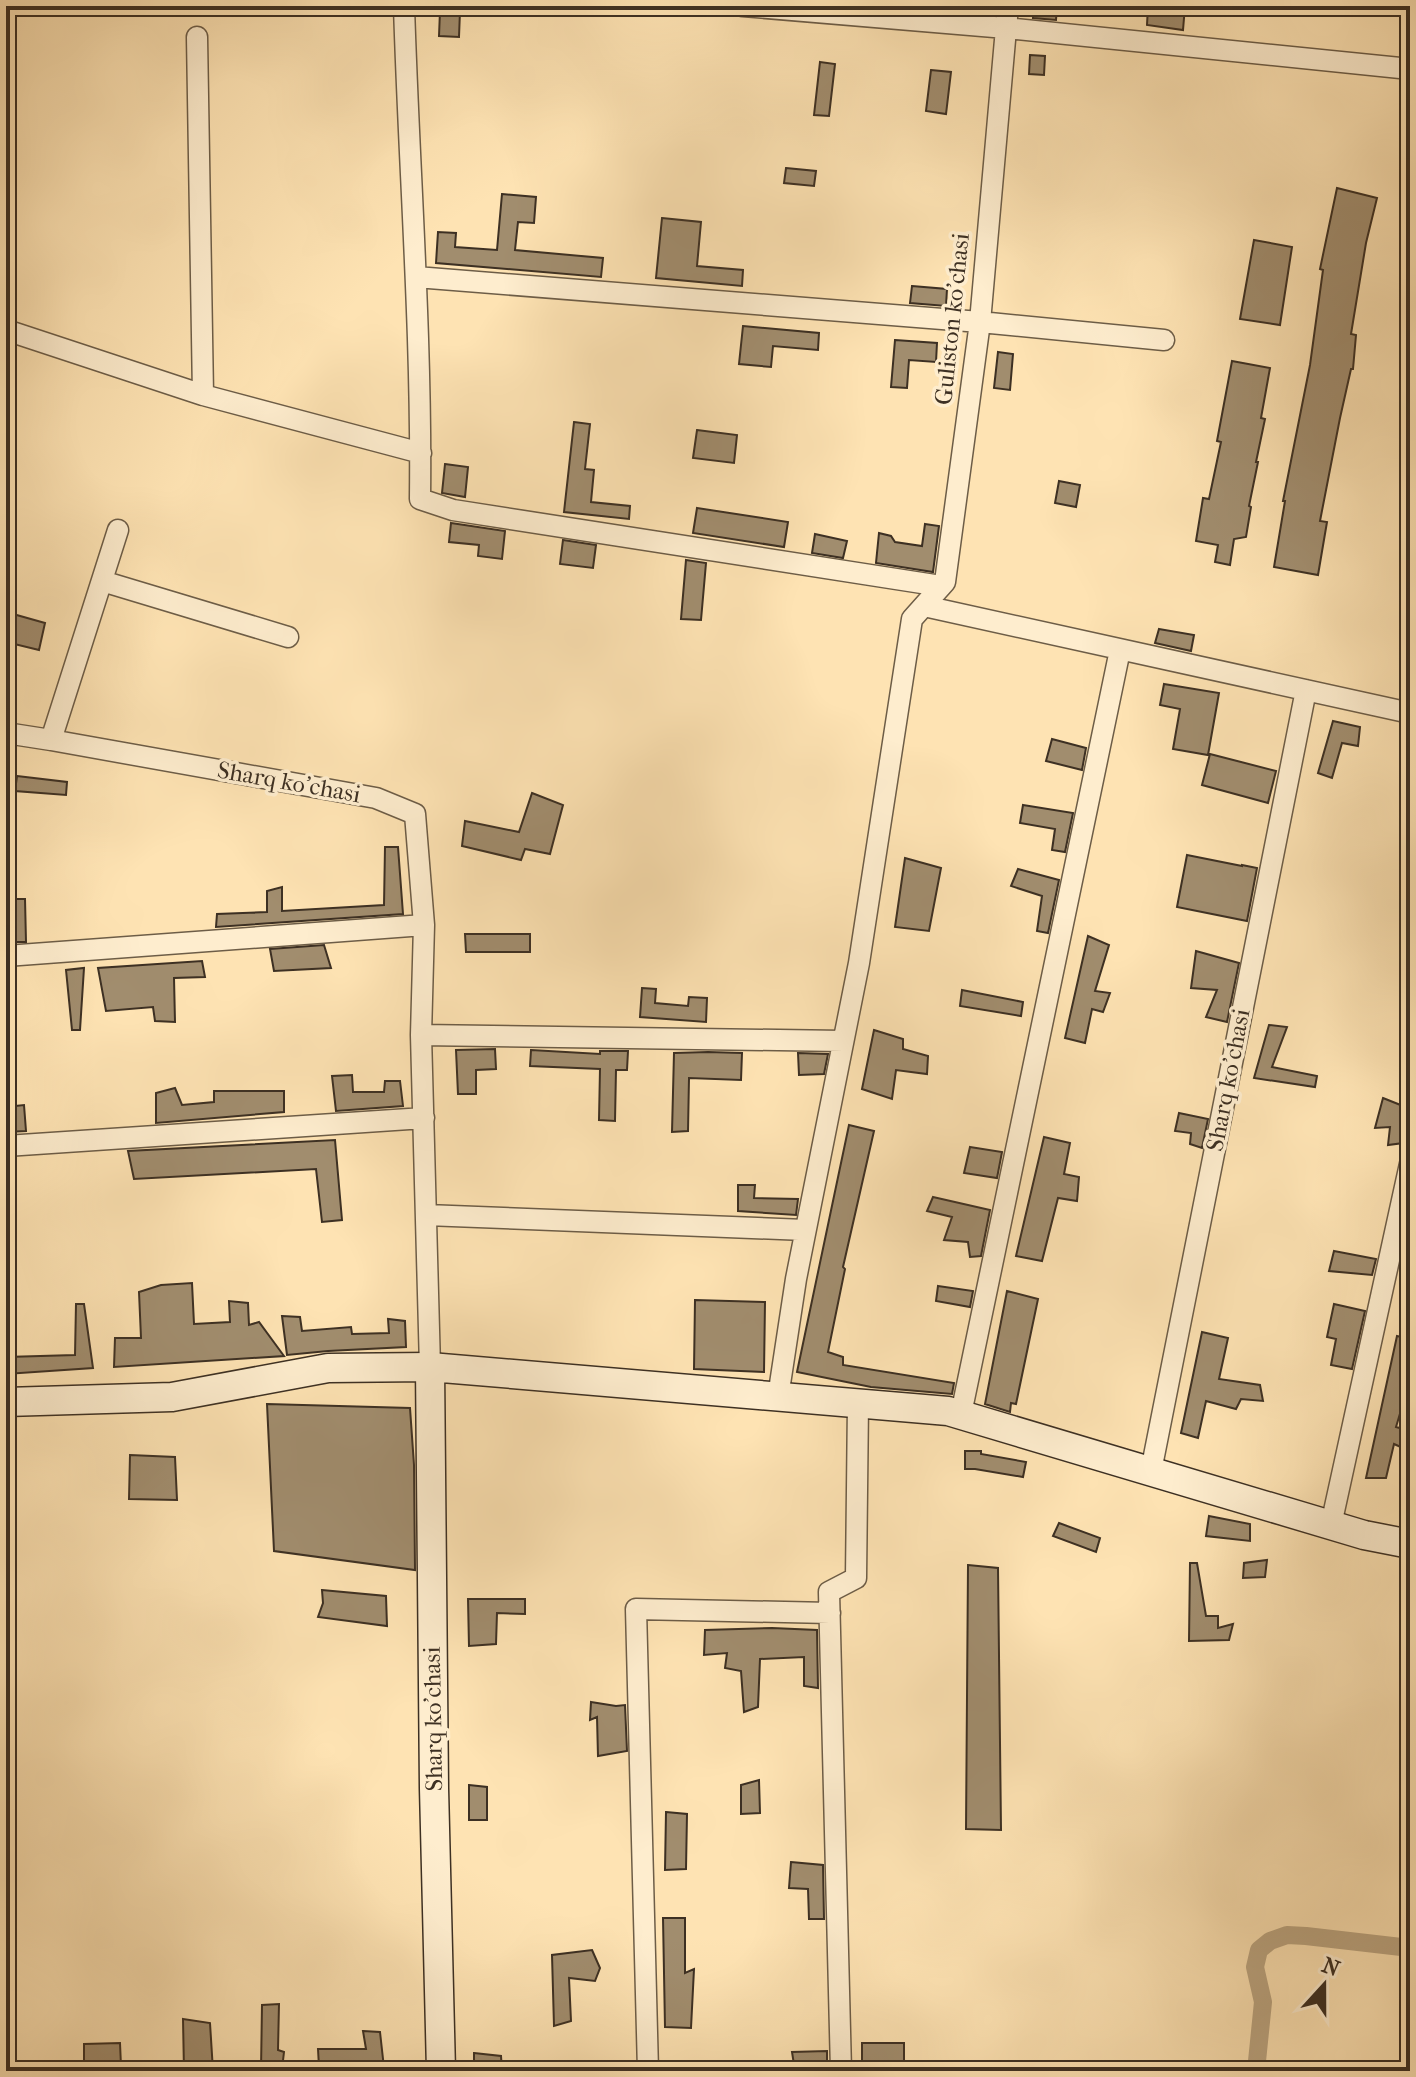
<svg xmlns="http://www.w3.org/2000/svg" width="1416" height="2077" font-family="'IM FELL French Canon',serif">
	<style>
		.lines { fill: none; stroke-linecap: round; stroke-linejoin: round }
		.canal { stroke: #bca682; stroke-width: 18 }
		.building { fill: #a18d6e; stroke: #3d3023; stroke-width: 2 }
		.street-casing { stroke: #6d5d47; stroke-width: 23 }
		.secondary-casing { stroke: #3d3023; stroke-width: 31 }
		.street { stroke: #feedce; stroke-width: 20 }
		.secondary { stroke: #feedce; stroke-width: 28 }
		.labels { text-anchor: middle; stroke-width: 7; stroke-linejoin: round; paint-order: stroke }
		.street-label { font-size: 24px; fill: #3d3023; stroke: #feedce }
	</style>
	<rect width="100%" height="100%" fill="#fee3b3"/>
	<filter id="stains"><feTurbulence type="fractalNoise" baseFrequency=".0025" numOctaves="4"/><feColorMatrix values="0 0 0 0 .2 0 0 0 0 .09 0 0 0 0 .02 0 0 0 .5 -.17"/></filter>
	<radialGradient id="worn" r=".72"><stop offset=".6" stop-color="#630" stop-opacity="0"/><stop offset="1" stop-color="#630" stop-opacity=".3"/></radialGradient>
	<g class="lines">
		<path class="canal" d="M1256,2071L1263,2002L1255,1967L1259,1950L1270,1941L1287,1935L1306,1936L1410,1948"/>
	</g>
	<path class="building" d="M1034,6H1057L1056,20L1033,18Z
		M1148,6H1185L1183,30L1147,25Z
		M440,11H460L459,37L439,36Z
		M1030,55L1045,56L1044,75L1029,74Z
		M820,62L835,64L829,116L814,115Z
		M931,70L951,72L946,114L926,111Z
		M786,168L816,171L814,186L784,183Z
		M1337,188L1377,198L1366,243L1351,334L1356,335L1353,369H1351L1340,418L1320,521L1327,522L1318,575L1274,567L1285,501H1283L1310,365L1323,270L1320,269Z
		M502,194L536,197L534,223L518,222L515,250L603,258L601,277L436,263L438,232L456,233L455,247L497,250Z
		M662,218L701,222L697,266L743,270L742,286L656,278Z
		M1254,240L1292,247L1280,325L1240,319Z
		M912,286L947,289L946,306L910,303Z
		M743,326L819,333L818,350L773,346L771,367L739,364Z
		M895,340L937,343L936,362L909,360L907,388L891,387Z
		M998,352L1013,354L1010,390L994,388Z
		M1232,361L1270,368L1261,418L1265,419L1256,462H1258L1249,506L1251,507L1246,537L1234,539L1230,565L1215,562L1218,545L1196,541L1203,498L1209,499L1221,442L1217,441Z
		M574,422L590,424L585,469L594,470L591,502L630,506L629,519L564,512Z
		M697,430L737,435L734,463L693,458Z
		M445,464L468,467L465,497L442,493Z
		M1059,481L1080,485L1076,507L1055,503Z
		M697,508L788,522L784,547L693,533Z
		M451,523L505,531L502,559L478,556L479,545L449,542Z
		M925,524L939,526L933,572L876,563L879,533L891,536L895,542L922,546Z
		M815,534L847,541L843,558L812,553Z
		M563,540L596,545L593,568L560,564Z
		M686,560L706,563L701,620L681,619Z
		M6,612L45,623L39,650L6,642Z
		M1159,629L1194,635L1191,651L1155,643Z
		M1164,684L1219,693L1208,755L1173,749L1180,709L1160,705Z
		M1333,721L1360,727L1358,746L1342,743L1332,778L1318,773Z
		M1052,739L1086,748L1082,770L1046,761Z
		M1210,754L1276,771L1268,803L1202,785Z
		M17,776L67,782L66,795L15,791Z
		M532,793L563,805L550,854L525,849L521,860L462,846L465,821L519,832Z
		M1023,805L1073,813L1065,852L1052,850L1055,829L1020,823Z
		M385,847H398L403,914L216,927L217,914L267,912V891L282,887V911L384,905Z
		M1187,855L1242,866V865L1257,868L1247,921L1177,907Z
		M905,858L941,868L929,931L895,927Z
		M1018,869L1059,880L1048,933L1037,931L1042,896L1011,886Z
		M7,899H25L26,942H6Z
		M465,934H530V952H466Z
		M1088,936L1109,945L1095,991L1110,993L1103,1012L1092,1009L1085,1043L1065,1038Z
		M324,945L331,968L274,971L270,949Z
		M1196,951L1239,963L1227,1022L1206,1017L1217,990L1191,988Z
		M202,961L205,977L174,978L175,1022L155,1021L153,1007L106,1011L98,968Z
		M84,968L80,1030H72L66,970Z
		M642,988L656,989L655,1003L688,1006L689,997L707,998L706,1022L640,1017Z
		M962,990L1023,1002L1021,1016L960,1006Z
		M1269,1025L1287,1027L1272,1067L1317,1076L1315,1087L1254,1078Z
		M874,1030L903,1039V1049L928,1056L927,1074L896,1070L892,1099L862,1089Z
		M495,1049L496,1069L476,1070V1094H458L456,1050Z
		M531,1050L600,1054V1051H628L627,1070H616L615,1121L599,1120L600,1069L530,1066Z
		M708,1052L742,1053L741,1080L689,1078L688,1131L672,1132L674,1053Z
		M798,1053L828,1054L824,1074L799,1075Z
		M352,1075L353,1092H384L385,1081H400L403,1106L336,1111L332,1076Z
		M175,1088L182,1105L214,1102V1091H284V1112L156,1123V1093Z
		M1383,1098L1408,1108L1403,1143L1388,1145L1390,1127L1375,1128Z
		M24,1105L26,1131L6,1132V1107Z
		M1179,1113L1208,1119L1202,1148L1190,1144L1191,1133L1175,1131Z
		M849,1125L874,1131L843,1267L845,1269L828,1352L843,1357V1365L954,1383L952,1394L871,1387L797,1372Z
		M1044,1137L1070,1143L1064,1174L1079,1177L1077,1201L1058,1198L1042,1261L1016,1256Z
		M335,1140L342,1220L322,1222L316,1169L134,1179L128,1151Z
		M970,1147L1002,1152L997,1178L964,1173Z
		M738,1185H755L754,1198L798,1199L796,1215L738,1211Z
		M933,1197L990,1210L981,1256L970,1257L968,1242L944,1240L952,1217L927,1211Z
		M1334,1251L1376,1259L1372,1275L1329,1271Z
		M192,1283L194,1324L230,1322L229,1301L248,1303L249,1325L259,1322L284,1356L114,1367L115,1338H141L139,1292L161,1285Z
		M938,1286L973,1291L970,1307L936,1301Z
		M1007,1291L1038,1299L1016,1404L1011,1403L1010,1412L985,1404Z
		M695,1300L765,1302L764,1372L694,1369Z
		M76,1304H84L93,1368L6,1374V1357L75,1355Z
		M1334,1304L1365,1311L1352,1369L1331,1365L1336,1339L1327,1337Z
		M282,1316L300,1317L302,1331L351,1327L352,1334L389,1333L388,1319L405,1321L406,1347L328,1351L287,1355Z
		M1202,1332L1228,1338L1219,1379L1260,1385L1263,1401L1241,1399L1236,1409L1206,1401L1198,1438L1181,1433Z
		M1397,1336L1410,1339V1356L1406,1378L1410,1379V1398L1405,1397L1396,1427L1407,1430L1403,1448L1394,1444L1386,1478H1366Z
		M267,1404L410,1408L414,1465L415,1570L274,1551Z
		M965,1451H981V1454L1026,1462L1023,1477L975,1469H965Z
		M130,1455L175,1457L177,1500L129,1499Z
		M1209,1516L1250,1524V1541L1206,1536Z
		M1059,1523L1100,1538L1096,1552L1053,1536Z
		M1267,1560L1265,1577L1243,1578L1244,1563Z
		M1190,1563H1197L1206,1616H1218V1628L1233,1624L1229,1640L1189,1641Z
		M968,1565L998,1568L1001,1830L966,1829Z
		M322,1590L386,1596L387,1626L318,1617L323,1603Z
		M468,1599H525V1614L497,1613L496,1644L469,1646Z
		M772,1628L817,1630L818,1688L804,1686V1657L760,1659L758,1707L744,1712L741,1671L725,1668L727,1653L704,1655L705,1630Z
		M591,1702L616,1706L625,1705L627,1751L598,1756L597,1717L590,1720Z
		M759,1780L760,1813L741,1814V1785Z
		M469,1785L487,1787V1820H469Z
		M666,1812L687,1814L686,1869L665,1870Z
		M791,1862L823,1865L824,1919H809L808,1889L789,1888Z
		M663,1918H685V1973L694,1969L691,2028L665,2027Z
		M592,1950L600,1968L595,1981L569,1978L571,2021L554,2026L552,1955Z
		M279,2004L278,2050L284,2052L282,2069L261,2070L262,2005Z
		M183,2019L210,2023L213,2071H184Z
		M363,2031L380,2032L384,2068L319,2067L318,2049H366Z
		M120,2043L121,2066L84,2069V2044Z
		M862,2043H904V2069L862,2071Z
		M827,2051V2071H795L792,2052Z
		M474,2053L501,2056L502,2071H474Z"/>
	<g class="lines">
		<g class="street-casing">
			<path id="street" d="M404,6C409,170 422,334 420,499L453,510L941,586
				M743,6L1006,28L1410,69
				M197,37L203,395
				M416,277L980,322L1164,340
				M6,330L203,395L421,453
				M102,581L288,637
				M924,606L1410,713
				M6,733L51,740L118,530
				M51,740L376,798L415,814L424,925L421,1035L430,1367
				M6,956L424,925
				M421,1035L843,1041
				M6,1146L424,1118
				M426,1215L805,1230
				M778,1397L796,1279L859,963L912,619L945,582L980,322L1008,6
				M961,1414L1120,650
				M1151,1471L1306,690
				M1331,1525L1410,1164
				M648,2071L636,1609L830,1613
				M841,2071L829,1592L856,1578L858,1403"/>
		</g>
		<g class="secondary-casing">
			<path id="secondary" d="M430,1367L434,1788L441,2071
				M6,1402L172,1397L328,1368L430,1367L948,1411L1364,1535L1410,1544"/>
		</g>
		<use href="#street" class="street"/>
		<use href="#secondary" class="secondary"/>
	</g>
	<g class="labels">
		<g class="street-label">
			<text transform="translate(952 319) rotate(-84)" y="8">Guliston ko'chasi</text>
			<text transform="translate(289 782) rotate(10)" y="8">Sharq ko'chasi</text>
			<text transform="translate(1228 1080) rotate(-79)" y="8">Sharq ko'chasi</text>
			<text transform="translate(433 1719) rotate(-91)" y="8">Sharq ko'chasi</text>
		</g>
	</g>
	<rect width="1416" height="2077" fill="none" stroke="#fee3b3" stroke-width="32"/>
	<rect x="8" y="8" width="1400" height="2061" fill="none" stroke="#3d3023" stroke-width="4"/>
	<rect x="16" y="16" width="1384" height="2045" fill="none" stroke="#3d3023" stroke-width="2"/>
	<g transform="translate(1324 1985) rotate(21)" stroke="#feedce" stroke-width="6" paint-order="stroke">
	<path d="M0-6L14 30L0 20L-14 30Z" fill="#3d3023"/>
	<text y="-12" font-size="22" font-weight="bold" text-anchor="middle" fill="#3d3023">N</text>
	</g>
	<rect width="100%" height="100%" filter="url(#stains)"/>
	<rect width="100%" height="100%" fill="url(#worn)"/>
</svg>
